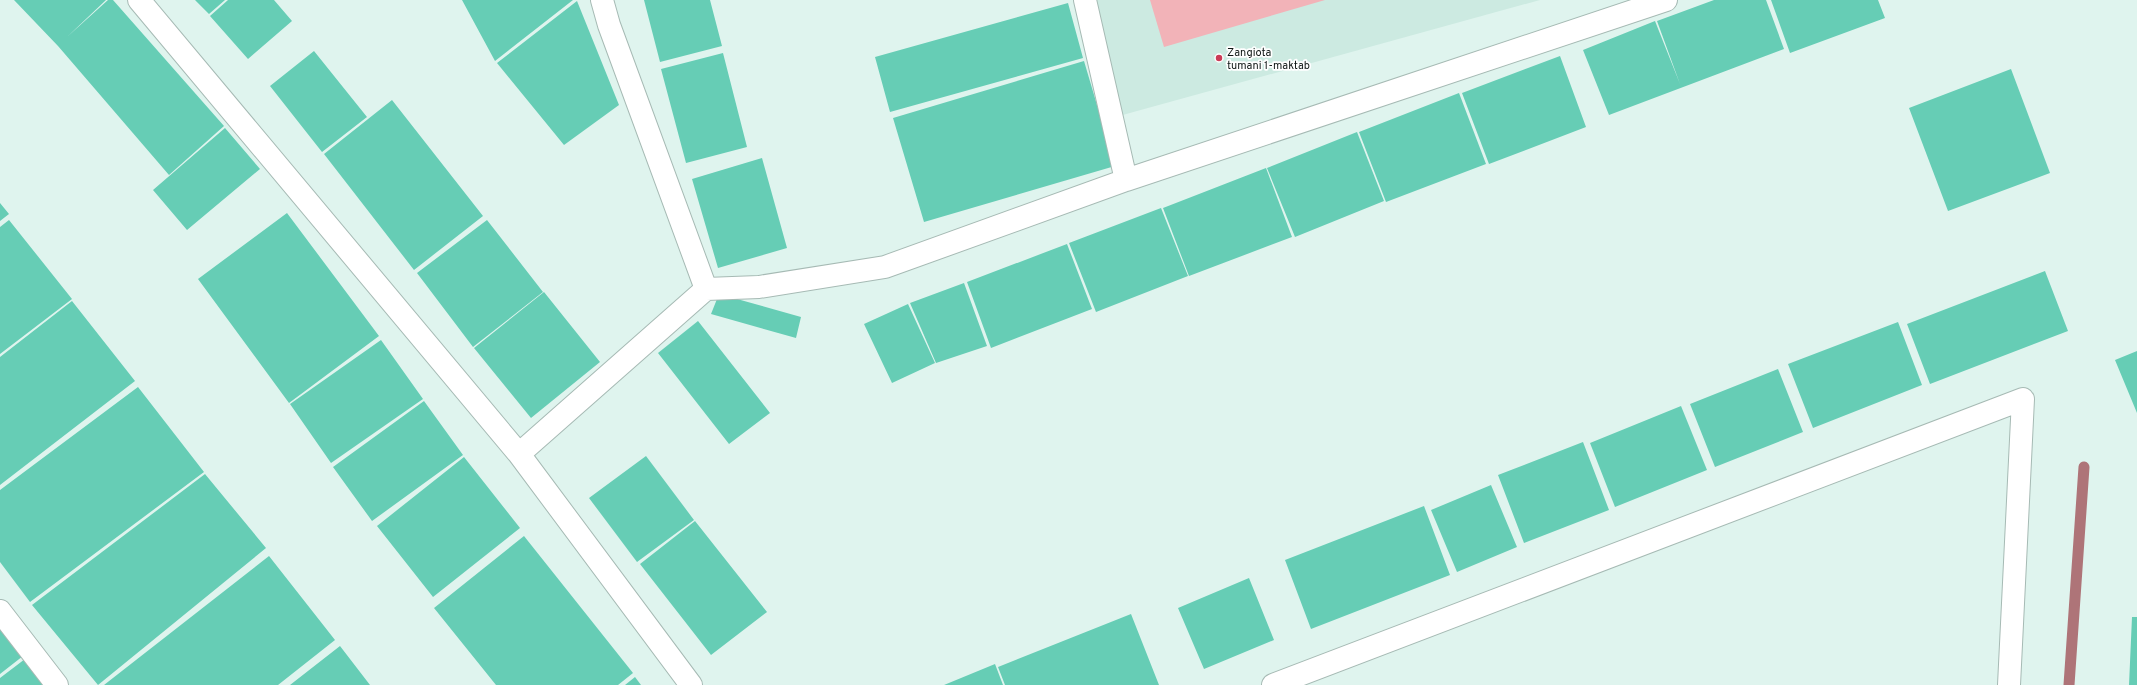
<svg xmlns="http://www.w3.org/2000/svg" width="2137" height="685" font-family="Overpass,sans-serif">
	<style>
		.built { fill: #cceae1 }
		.green { fill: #f2b3b8 }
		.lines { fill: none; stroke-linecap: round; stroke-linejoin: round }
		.stream { stroke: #ae7478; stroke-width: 11 }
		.building { fill: #66cdb5 }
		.minor-casing { stroke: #a6bab4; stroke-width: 24 }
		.minor { stroke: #fff; stroke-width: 22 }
		.poi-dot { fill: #cb3b57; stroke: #fff; stroke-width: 1.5 }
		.labels { text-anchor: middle; stroke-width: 3.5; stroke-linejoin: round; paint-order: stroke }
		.poi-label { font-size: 11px; fill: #0f1715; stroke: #fff; text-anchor: start }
	</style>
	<rect width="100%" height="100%" fill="#dff4ee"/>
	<path class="built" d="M1096,0H1540L1119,116Z"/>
	<path class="green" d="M1150,0H1325L1164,47Z"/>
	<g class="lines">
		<path class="stream" d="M2069,685L2084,467"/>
	</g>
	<path class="building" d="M14,0H106L67,37L108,0H113L224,126L169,175L58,46Z
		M195,0H225L209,14Z
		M228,0H274L292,21L248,59L210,16Z
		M462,0H573L495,61Z
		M644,0H710L722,46L660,62Z
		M1714,0H1766L1784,49L1609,115L1583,50L1655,21L1680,84L1657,21Z
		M1771,0H1878L1885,18L1790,53Z
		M577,1L619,105L564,145L497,63Z
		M1068,3L1083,58L890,112L875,57Z
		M314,51L367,117L322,152L270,86Z
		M723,53L747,147L686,163L661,69Z
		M1560,56L1586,127L1489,164L1462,93Z
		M1084,61L1115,166L924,222L893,118Z
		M2011,69L2050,173L1948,211L1909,108Z
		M1459,93L1486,164L1386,202L1359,132Z
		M392,100L483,216L414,270L324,154Z
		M225,128L260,169L187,230L153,190Z
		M1357,132L1384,201L1295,237L1267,168Z
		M762,158L787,248L718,268L692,179Z
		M1266,168L1292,237L1189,276L1163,208Z
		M0,203L9,214L0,221Z
		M1161,208L1188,276L1096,312L1069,243Z
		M287,213L379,336L289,403L198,279Z
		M9,220L72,299L0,354V227Z
		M487,220L543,292L473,347L417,273Z
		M1067,244L1092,309L991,348L967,282Z
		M2045,271L2068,331L1930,384L1907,324Z
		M964,283L987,346L936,363L910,303Z
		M544,292L600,362L531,418L474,348Z
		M719,294L801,317L796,338L711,314Z
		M72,301L135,381L0,485V357Z
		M908,304L935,363L892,383L864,324Z
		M698,321L770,413L729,444L658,353Z
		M1898,322L1922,385L1813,428L1788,364Z
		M381,340L423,399L331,463L290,404Z
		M2137,351V413L2115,360Z
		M1778,369L1803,432L1715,467L1690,404Z
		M138,387L204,472L30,602L0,562V490Z
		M424,401L463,455L372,521L333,467Z
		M1681,406L1707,470L1615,507L1590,443Z
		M1583,442L1609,510L1524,543L1498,475Z
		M646,456L694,520L637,562L589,498Z
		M464,457L520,528L433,597L377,526Z
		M205,474L266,548L98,685L32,605Z
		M1491,485L1517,547L1457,572L1431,510Z
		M1424,506L1450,575L1311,629L1285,560Z
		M695,521L767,612L711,655L640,564Z
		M524,536L633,673L618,685H496L434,608Z
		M269,556L335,640L278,685H104Z
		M1249,578L1274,640L1204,669L1178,608Z
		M1131,614L1159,685H1005L998,667Z
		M2132,617H2137V685H2129Z
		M0,627L23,656L0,674Z
		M340,646L370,685H290Z
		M25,659L45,685H0V678Z
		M995,664L1003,685H944Z
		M635,677L641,685H625Z"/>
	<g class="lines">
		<g class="minor-casing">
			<path id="minor" d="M139,0L519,454L691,685
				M602,0L609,25L706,289
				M1085,0L1126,180
				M519,454L706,289L759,287L885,267L1126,180L1666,0
				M0,611L57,685
				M1273,685L2023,399L2009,685"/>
		</g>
		<use href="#minor" class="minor"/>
	</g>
	<circle class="poi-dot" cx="1219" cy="58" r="4"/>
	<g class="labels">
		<g class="poi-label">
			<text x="1227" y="56">Zangiota<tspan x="1227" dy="13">tumani 1-maktab</tspan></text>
		</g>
	</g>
</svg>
